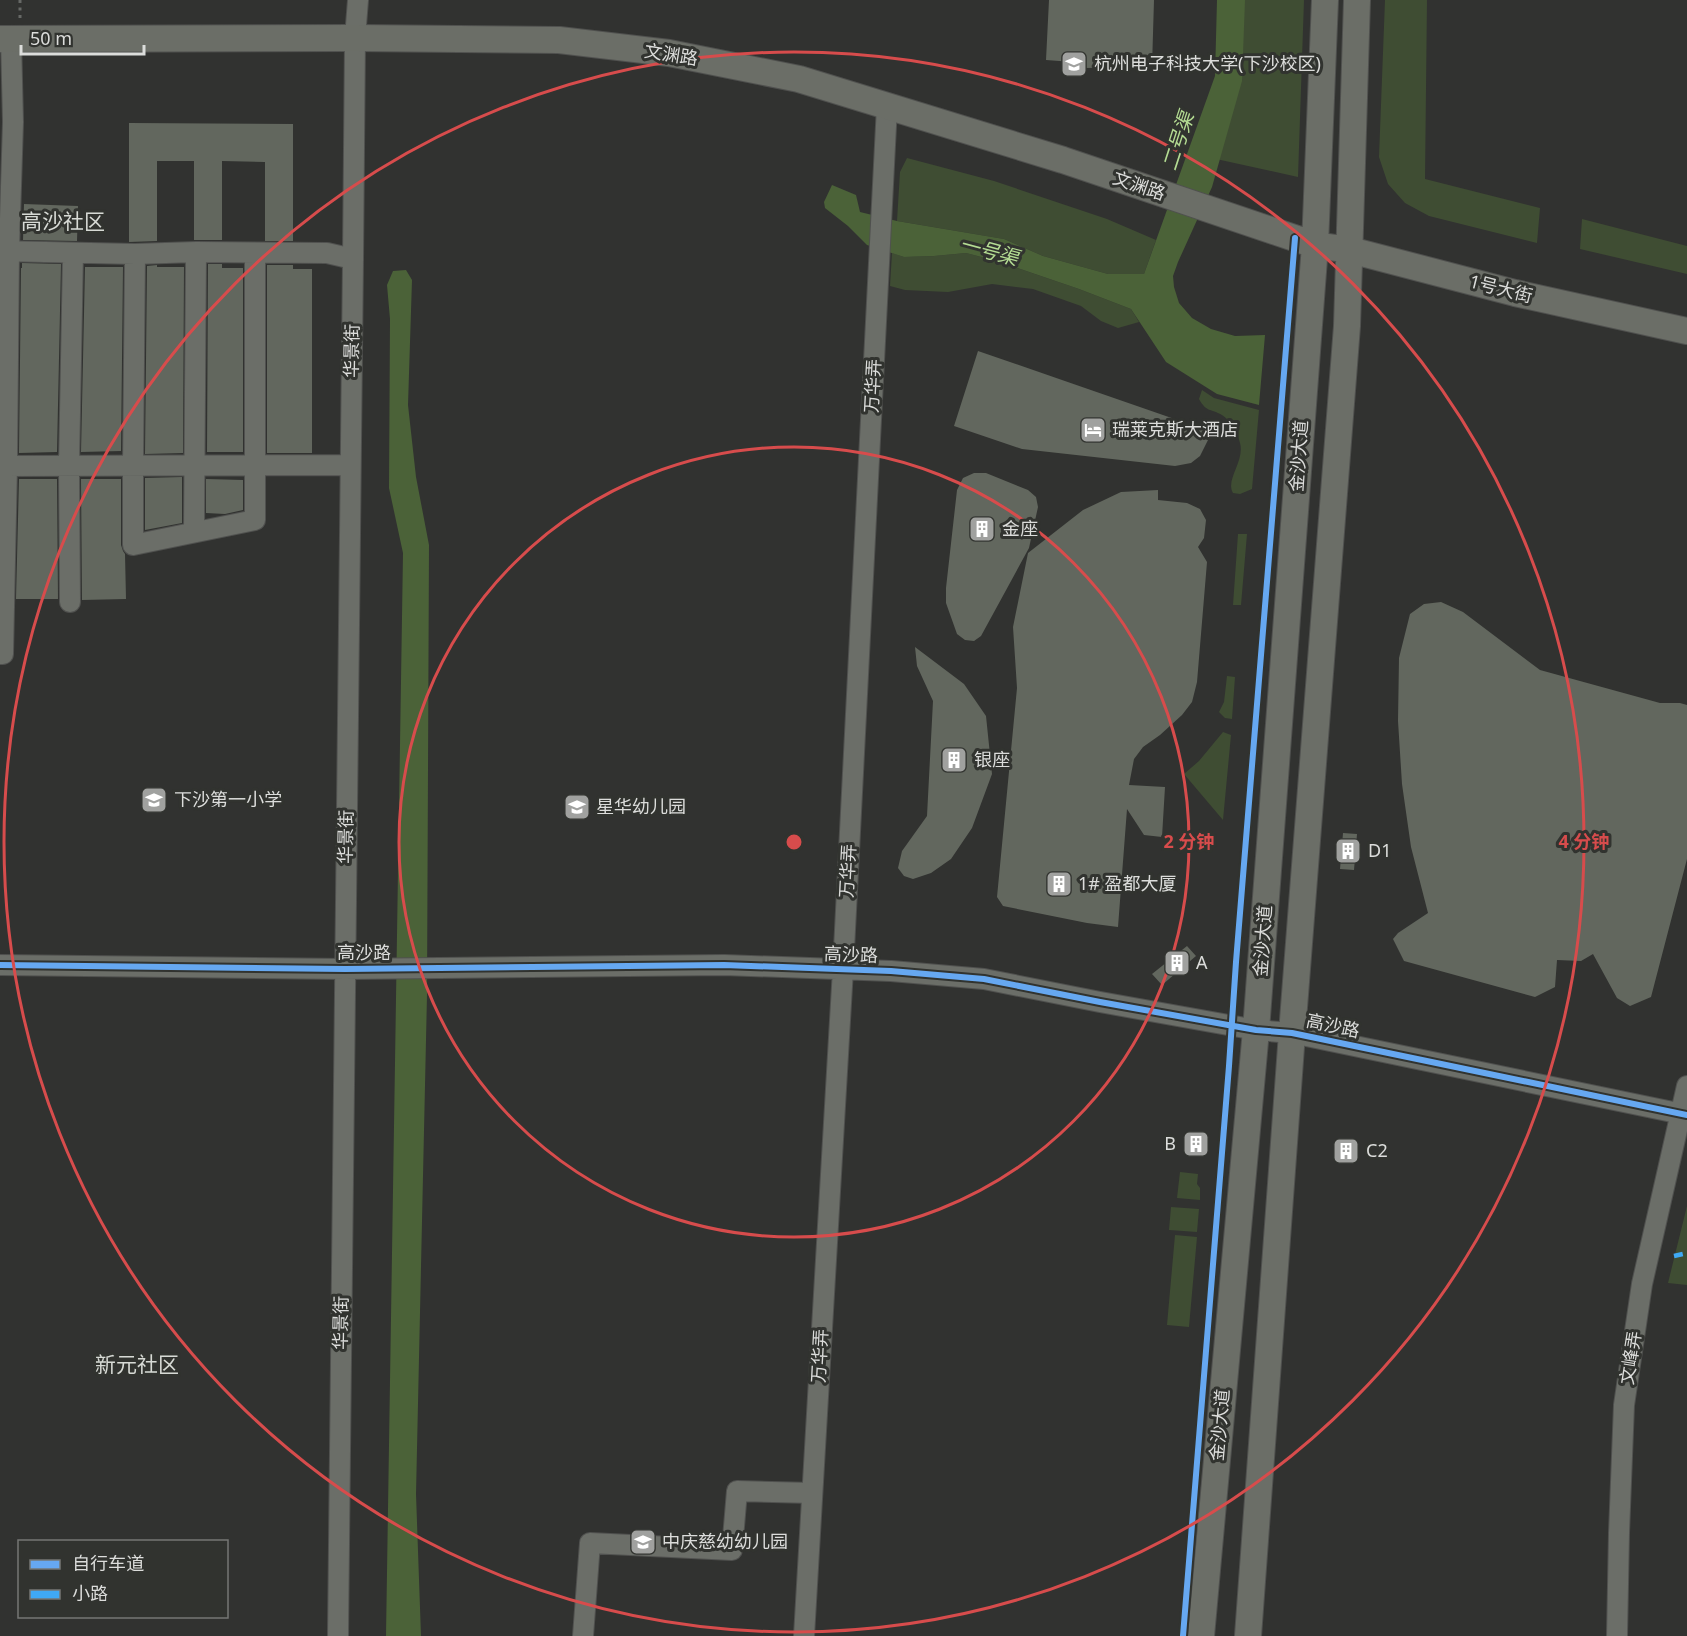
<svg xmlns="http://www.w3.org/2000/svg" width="1687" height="1636" font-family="'Noto Sans','Noto Sans SC',sans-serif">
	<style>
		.green { fill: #3f4d33 }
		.water { fill: #4b6238 }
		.building { fill: #62675e }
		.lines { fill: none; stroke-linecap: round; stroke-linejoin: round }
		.minor-casing { stroke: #50514f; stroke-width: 22 }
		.major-casing { stroke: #50514f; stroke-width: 28 }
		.path { stroke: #676966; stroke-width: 3; stroke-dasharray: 3 4.5; stroke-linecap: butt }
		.minor { stroke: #6b6e68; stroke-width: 20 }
		.major { stroke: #6b6e67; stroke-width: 26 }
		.quiet { stroke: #3fa9f5; stroke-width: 4.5; stroke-dasharray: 9 4.5; stroke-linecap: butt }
		.cycleway-casing { stroke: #31332f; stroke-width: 10 }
		.cycleway { stroke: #66a8f1; stroke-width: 6 }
		.ring { fill: none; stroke: #d74c4c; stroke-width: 3 }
		.labels { text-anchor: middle; stroke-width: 6; stroke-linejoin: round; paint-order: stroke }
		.street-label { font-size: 18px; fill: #dcdddb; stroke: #31332f }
		.poi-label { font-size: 18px; fill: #dcdddb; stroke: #31332f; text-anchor: start }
		.water-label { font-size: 20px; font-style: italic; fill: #b4dc93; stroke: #31332f }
		.quarter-label { font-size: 21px; fill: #d7dad5; stroke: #31332f }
		.centre { fill: #d74c4c; stroke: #31332f; stroke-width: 3 }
		.ring-label { font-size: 18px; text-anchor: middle; font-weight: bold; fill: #d74c4c; stroke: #31332f; stroke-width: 6; stroke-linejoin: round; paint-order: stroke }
	</style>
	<rect width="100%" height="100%" fill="#313230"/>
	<path class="green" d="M1231,0H1304L1298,177L1198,155L1222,79Z
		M1385,0H1427L1425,179L1540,208L1537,243L1429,216L1405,203L1388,184L1379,157Z
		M907,158L994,181L1107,219L1156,240L1144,274H1108L1043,256L1004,239L897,221L900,172Z
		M1582,219L1687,246V274L1580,249Z
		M892,253L904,257L934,256L966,253L997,261L1079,289L1131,309L1139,322L1118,328L1101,321L1081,306L1033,289L992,284L948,292L905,290L890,286Z
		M1202,390L1214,398L1259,410L1252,489L1240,494L1233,493C1225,480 1245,461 1240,443C1238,433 1230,420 1222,415C1210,408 1207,413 1199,399Z
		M1238,534H1247L1241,605H1233Z
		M1227,676L1235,677L1232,719L1225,718L1219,712L1224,702Z
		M1223,732L1231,735L1223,820L1184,774L1199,761Z
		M1180,1172L1198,1174L1197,1184L1200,1188V1200L1177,1198Z
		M1687,1206V1285L1668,1283Z
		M1171,1207L1199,1209L1197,1232L1169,1230Z
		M1175,1235L1197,1237L1189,1327L1167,1325Z"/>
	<path class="water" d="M1217,0H1245L1242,81L1212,187L1178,262L1173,276L1174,287L1179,303L1192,318L1211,329L1235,336L1265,335L1259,405L1217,394L1166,362L1131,309L1079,289L997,261L966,253L934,256L904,257L867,245L848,226L825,208L824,202L832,185L856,195L860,212L897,221L1004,239L1043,256L1108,274H1144L1215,76Z
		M406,270L412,280L408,405L416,477L429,545L427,995L416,1494L421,1636H386L403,553L389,488L390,319L387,285L393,271Z"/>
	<path class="building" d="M1049,0H1154L1152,67L1125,69L1126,67L1086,68V63L1046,60Z
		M129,123L293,124V241H265V162L222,161V240H194V161H157V241L129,242Z
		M24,204L78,206L77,241L23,240Z
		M22,263L61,264L57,452L19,453L21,268H22Z
		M208,264H222V268H243V452H207Z
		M157,265V267H184L183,453L145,454L147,266Z
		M267,265H293V269H312V453H267Z
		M85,267H123L121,451L81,452Z
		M978,351L1062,380L1212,432L1200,456L1191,463L1175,466L1022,449L954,426Z
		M974,473H986L1028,490L1036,497L1038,507L1029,548L981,636L974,641L965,640L957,634L946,603V588L957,490L963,478Z
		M182,477V523L145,530V478Z
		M19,479H57L58,599H16Z
		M81,479H121V545L123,551L125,554L126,599L82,600Z
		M206,479L243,480V510L225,514L206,513Z
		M1158,490V500L1187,503L1200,509L1206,520L1204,538L1198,547L1207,562L1197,682L1192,702L1182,715L1160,735L1143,747L1134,759L1129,785L1165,787L1162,837L1144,835L1127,809L1118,927L1087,923L1003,906L997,897L1017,688L1013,627L1028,553L1083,510L1121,492Z
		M1441,602L1463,612L1540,670L1660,703H1680L1687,705V859L1651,997L1630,1006L1617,998L1593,954L1581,961L1557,960L1555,987L1535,997L1404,961L1393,939L1398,933L1428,913L1411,847L1402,784L1398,721L1399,658L1410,614L1424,604Z
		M915,647L964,684L986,716L992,774L972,828L951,859L931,873L913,879L904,876L898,868L902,851L927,816L933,701L917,666Z
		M1343,833L1357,834L1354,870L1340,869Z
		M1187,946L1196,956L1162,985L1152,974Z"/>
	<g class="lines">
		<g class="minor-casing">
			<path id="minor" d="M0,251L135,254L196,252L327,253L353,259
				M135,254L133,466V545L255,520V253
				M0,466L350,465
				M194,532L196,252
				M70,602L69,466L73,253
				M0,654H3L7,466L9,251L13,122L11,39
				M0,965L345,969L724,965L891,971L984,979L1100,1002L1256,1030L1292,1033L1687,1115
				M338,1636L353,259L355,38L358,0
				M583,1636L590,1543L732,1550L737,1491L812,1493
				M804,1636L843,969L887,106
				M1617,1636L1619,1533L1624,1405L1642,1284L1687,1086"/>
		</g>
		<g class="major-casing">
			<path id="major" d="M0,39L355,38L559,40L669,53L799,79L1063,160L1315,245L1350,250L1515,293L1687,331
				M1201,1636L1256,1030L1315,245L1325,0
				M1248,1636L1292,1033L1347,326L1357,0"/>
		</g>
		<path class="path" d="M20,0V19"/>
		<use href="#minor" class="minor"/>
		<use href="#major" class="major"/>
		<path class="quiet" d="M1674,1256L1687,1253"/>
		<g class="cycleway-casing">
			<path id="cycleway" d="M0,965L345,969L724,965L891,971L984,979L1100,1002L1256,1030L1292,1033L1687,1115
				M1183,1636L1229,1066L1236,962L1295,238"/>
		</g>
		<use href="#cycleway" class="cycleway"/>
	</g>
	<g class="ring">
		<circle cx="794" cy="842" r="395"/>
		<circle cx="794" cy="842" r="790"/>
	</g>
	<defs>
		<g id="university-square" transform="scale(1.35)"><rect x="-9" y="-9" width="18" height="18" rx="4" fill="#a0a19f" stroke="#31332f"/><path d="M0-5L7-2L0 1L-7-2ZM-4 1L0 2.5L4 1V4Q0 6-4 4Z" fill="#fff"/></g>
		<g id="hotel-square" transform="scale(1.35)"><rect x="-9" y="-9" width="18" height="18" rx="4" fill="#a0a19f" stroke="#31332f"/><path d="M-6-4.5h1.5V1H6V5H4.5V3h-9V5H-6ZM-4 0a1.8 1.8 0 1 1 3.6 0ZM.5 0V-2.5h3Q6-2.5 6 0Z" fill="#fff"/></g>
		<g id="building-square" transform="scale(1.35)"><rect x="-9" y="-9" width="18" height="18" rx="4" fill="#a0a19f" stroke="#31332f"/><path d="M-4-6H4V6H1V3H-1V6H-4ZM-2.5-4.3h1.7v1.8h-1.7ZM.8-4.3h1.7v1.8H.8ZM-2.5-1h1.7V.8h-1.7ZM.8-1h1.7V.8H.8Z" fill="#fff"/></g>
		<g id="school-square" transform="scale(1.35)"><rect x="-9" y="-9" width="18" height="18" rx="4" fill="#a0a19f" stroke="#31332f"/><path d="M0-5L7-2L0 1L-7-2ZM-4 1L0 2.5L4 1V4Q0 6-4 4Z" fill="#fff"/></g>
	</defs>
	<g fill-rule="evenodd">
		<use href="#university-square" x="1074" y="64"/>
		<use href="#hotel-square" x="1093" y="430"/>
		<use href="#building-square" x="982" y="529"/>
		<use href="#building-square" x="954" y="760"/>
		<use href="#school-square" x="154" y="800"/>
		<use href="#school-square" x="577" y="807"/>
		<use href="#building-square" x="1348" y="851"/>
		<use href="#building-square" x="1059" y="884"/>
		<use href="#building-square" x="1177" y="963"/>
		<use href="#building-square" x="1196" y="1144"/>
		<use href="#building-square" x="1346" y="1151"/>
		<use href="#school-square" x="643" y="1542"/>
	</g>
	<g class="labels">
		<g class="street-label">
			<text transform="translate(671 55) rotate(9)" y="6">文渊路</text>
			<text transform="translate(1139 186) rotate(19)" y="6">文渊路</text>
			<text transform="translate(1501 289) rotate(14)" y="6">1号大街</text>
			<text transform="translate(352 351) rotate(-89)" y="6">华景街</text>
			<text transform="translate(873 386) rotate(-87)" y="6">万华弄</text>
			<text transform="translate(1299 456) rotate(-86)" y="6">金沙大道</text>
			<text transform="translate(346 837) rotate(-89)" y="6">华景街</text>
			<text transform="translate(848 871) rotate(-87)" y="6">万华弄</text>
			<text transform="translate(1263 941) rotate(-86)" y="6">金沙大道</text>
			<text x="364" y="959">高沙路</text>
			<text transform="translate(851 955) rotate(2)" y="6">高沙路</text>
			<text transform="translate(1333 1026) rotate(12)" y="6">高沙路</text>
			<text transform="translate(341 1323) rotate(-89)" y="6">华景街</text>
			<text transform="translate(820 1356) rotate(-87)" y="6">万华弄</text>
			<text transform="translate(1631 1358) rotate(-81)" y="6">文峰弄</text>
			<text transform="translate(1220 1425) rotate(-85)" y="6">金沙大道</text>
		</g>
		<g class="poi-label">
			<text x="1094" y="70">杭州电子科技大学(下沙校区)</text>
			<text x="1112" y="436">瑞莱克斯大酒店</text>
			<text x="1002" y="535">金座</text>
			<text x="974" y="766">银座</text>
			<text x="174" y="806">下沙第一小学</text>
			<text x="596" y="813">星华幼儿园</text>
			<text x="1368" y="857">D1</text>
			<text x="1078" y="890">1# 盈都大厦</text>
			<text x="1196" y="969">A</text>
			<text x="1176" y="1150" text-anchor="end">B</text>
			<text x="1366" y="1157">C2</text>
			<text x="662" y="1548">中庆慈幼幼儿园</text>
		</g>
		<g class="water-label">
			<text transform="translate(1178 141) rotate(-72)" y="7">二号渠</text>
			<text transform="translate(989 251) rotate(15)" y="7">一号渠</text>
		</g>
		<g class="quarter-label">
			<text x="63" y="229">高沙社区</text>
			<text x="137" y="1372">新元社区</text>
		</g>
	</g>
	<circle cx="794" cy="842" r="9" class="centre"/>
	<g class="ring-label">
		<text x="1189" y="848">2 分钟</text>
		<text x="1584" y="848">4 分钟</text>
	</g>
	<rect x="18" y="1540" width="210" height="78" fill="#31332f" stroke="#757774" stroke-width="1.5"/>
	<rect x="30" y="1560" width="30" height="9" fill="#66a8f1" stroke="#757774" stroke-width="1.5"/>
	<text x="72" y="1570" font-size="18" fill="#dcdddb">自行车道</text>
	<rect x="30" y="1590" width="30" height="9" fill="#3fa9f5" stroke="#757774" stroke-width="1.5"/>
	<text x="72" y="1600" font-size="18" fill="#dcdddb">小路</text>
	<path d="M21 45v9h123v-9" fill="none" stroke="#dcdddb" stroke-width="3"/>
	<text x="30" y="45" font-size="18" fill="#dcdddb" stroke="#31332f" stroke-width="4.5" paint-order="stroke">50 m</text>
</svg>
